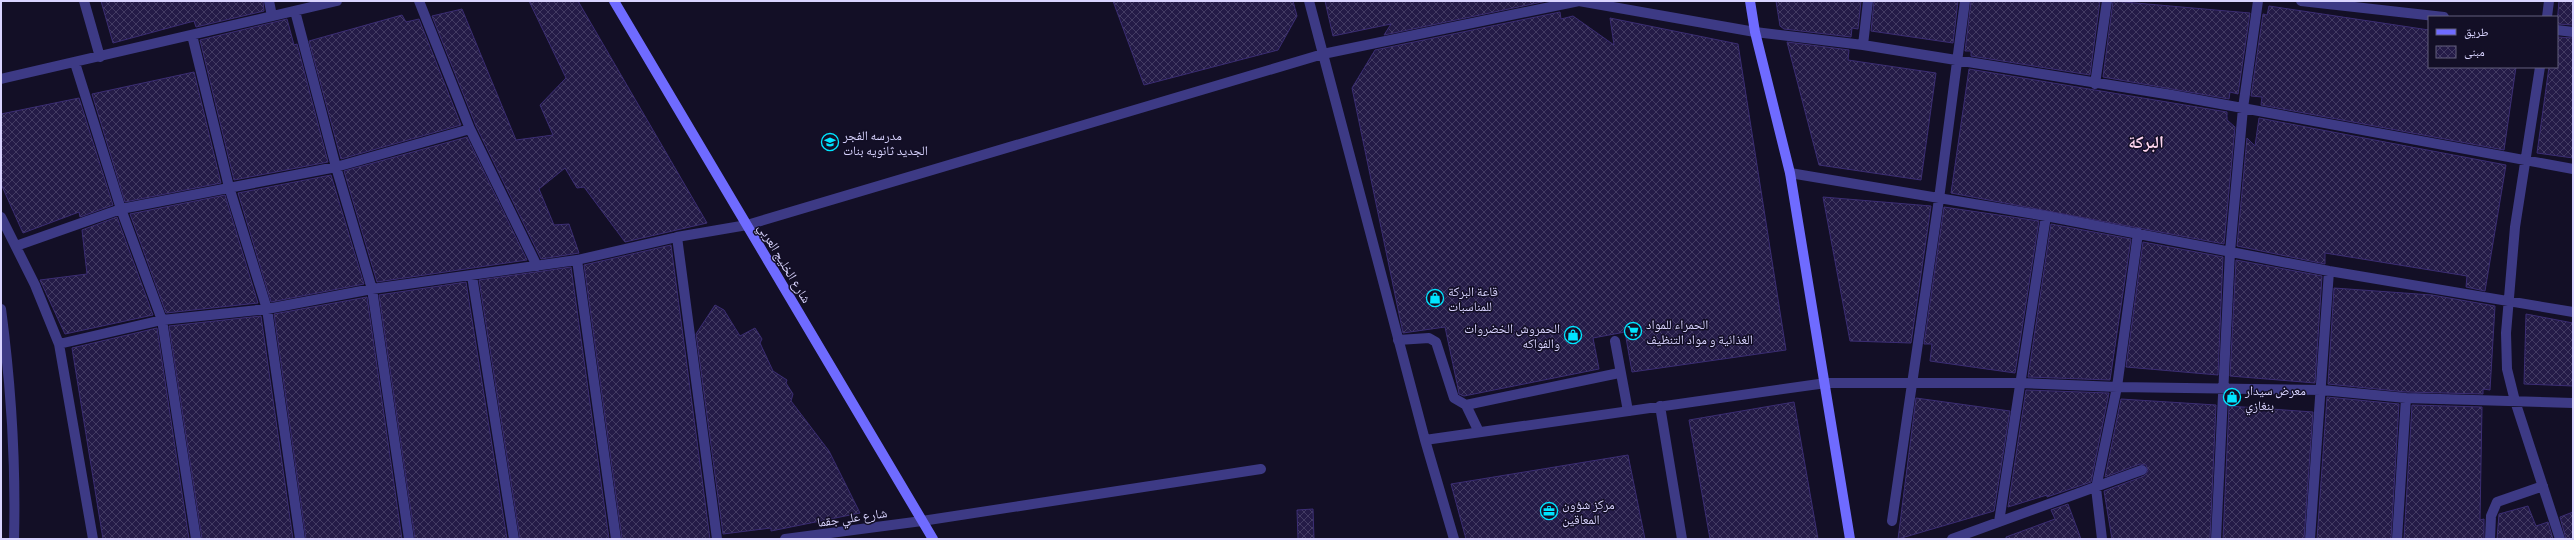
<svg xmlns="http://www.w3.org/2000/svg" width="2574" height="540" font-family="'Source Sans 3','Noto Naskh Arabic',sans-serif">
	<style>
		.building { fill: url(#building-cross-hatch); stroke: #3b2d73 }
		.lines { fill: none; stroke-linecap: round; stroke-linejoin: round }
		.lane { stroke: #3d3a85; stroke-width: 10 }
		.street { stroke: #3d3a85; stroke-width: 10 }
		.secondary { stroke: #6f6bff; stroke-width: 10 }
		.labels { text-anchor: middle; stroke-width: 3; stroke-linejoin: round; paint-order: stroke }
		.poi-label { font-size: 13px; fill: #d9d4ff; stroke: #130f26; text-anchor: start }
		.street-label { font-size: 13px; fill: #d9d4ff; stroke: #130f26 }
		.district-label { font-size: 17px; font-weight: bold; fill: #ffd6f0; stroke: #130f26 }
	</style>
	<defs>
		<pattern id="building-cross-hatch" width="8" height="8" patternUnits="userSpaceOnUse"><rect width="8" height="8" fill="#241b47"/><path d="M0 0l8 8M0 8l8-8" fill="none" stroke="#433b63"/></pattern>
	</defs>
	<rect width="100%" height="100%" fill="#130f26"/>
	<path class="building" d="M101,1H263L264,11L196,27L194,21L113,43Z
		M529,1H578L707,223L625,242L584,187L577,188L565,168L539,189L554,225L569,224L579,253L541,259L476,126L432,16L462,9L516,140L553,135L540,105L566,78Z
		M1113,1H1293L1297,16L1278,50L1144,85Z
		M1325,1H1547L1384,35L1391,24L1333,36Z
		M1776,1H1861L1858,29L1852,28L1851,37L1784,29L1780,26Z
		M1874,1H1958L1953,43L1871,31Z
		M1971,1H2100L2090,75L1971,56V51H1965Z
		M2113,1L2250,13L2238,94L2230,92L2229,99L2103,77Z
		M2559,1H2573V25L2557,24Z
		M2269,6L2429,30V67H2516L2504,150L2261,105L2262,97L2251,96L2263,14L2267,15Z
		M1560,12L1561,19L1573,16L1614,45L1610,18L1738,44L1786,350L1632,372L1625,332L1593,338L1599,369L1464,396L1459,394L1458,388L1445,327L1403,333L1352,88L1375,50Z
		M402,15L406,22L419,19L461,125L341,159L309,41Z
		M287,19L294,45L297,44L328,162L234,180L200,40Z
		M2557,37L2573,38V158L2537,153L2549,67H2557Z
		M1787,42L1849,50L1848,60L1936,73L1921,180L1819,165Z
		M1969,69L2227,112V120L2235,127L2224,244L1951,193Z
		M194,72L221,183L125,202L92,94Z
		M79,98L113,205L80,217L79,212L23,233L1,184V114Z
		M2259,118L2506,165L2485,291L2466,287L2467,276L2325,253V264L2237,246L2247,138L2255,146Z
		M467,137L527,260L377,282L344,171Z
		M331,175L364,284L271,302L238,193Z
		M225,195L258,303L166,313L130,214Z
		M1823,197L1931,206L1911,343L1850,341Z
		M1944,207L2039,221L2015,373L1930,361L1932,344H1924Z
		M117,217L153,315L65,334L40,280L87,274L82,230Z
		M2051,224L2131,239L2110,380L2028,377Z
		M2143,242L2223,257L2218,375L2126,367Z
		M671,245L710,539H622L584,265Z
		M2236,260L2322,276L2315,383L2230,376Z
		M571,267L609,539H520L479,280Z
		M466,282L507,539H415L379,295Z
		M2334,288L2432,295L2495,306L2490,390L2483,389V394L2406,392L2328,384Z
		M367,297L402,539H306L274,314Z
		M715,305L724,310L740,336L755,328L762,339L760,343L773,371L787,380L786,383L793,394L791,401L829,451L860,513L771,531V528L723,534L696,334Z
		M2526,314L2573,323V386L2524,384Z
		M261,316L293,539H202L169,326Z
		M157,328L189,539H103L72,348Z
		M2026,390L2109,393L2091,482L2047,497V495L2008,507Z
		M2327,397L2399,404L2391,539H2317Z
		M1916,398L2010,411L1994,511L1898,539Z
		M2121,399L2216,405L2210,539H2112L2104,491L2144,476L2148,471L2146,465L2140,464L2105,477Z
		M1794,402L1818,539H1710L1689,420Z
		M2412,405L2482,407L2480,520L2484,519V539H2404Z
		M2229,406L2313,412L2304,539H2223Z
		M1628,455L1645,539H1466L1451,484Z
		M2068,504L2081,539H2006V537L2055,519L2051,510Z
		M2528,506L2536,526L2548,522L2553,539H2497L2499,514Z
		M1313,509L1314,539H1298L1297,510Z
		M2573,512V539H2566L2560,517Z"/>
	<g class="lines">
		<path class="lane" d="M1398,340L1429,338L1436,342L1454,398L1466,405L1619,373
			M1615,341L1628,411
			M1466,405L1479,432"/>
		<path class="street" d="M84,1L100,57
			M269,1L272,16
			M419,1L470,129L537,266
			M1309,1L1425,440L1454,539
			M2301,1L2444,17
			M295,11L336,167L372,289L409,539
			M2547,17L2549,1
			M2557,30L2573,32
			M192,35L229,187L267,309L300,539
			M1863,45L1868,1
			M75,63L121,209L162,320L196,539
			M2540,67L2515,227L2506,333L2507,369L2515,401L2560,539
			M1,79L337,1
			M2095,84L2107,1
			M1790,173L2046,216L2329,271L2573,312
			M1,217L35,285L59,344L93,539
			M677,237L717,539
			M16,246L121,209L336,167L470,129
			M577,260L616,539
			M472,276L514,539
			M1,309C11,385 16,462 14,539
			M59,344L162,320L267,309L372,289L577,260L677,237L747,225L1323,54L1579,1L1755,32L1863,45L2172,95L2573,169
			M1660,406L1682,539
			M1425,440L1826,383H2020L2117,387L2322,390L2406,398L2573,403
			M1892,521L1939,199L1965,1
			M1999,522L2046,216
			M785,539L922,521L1261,469
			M1952,539L2142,470
			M2102,539L2096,488L2117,387L2138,233
			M2216,539L2230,252L2243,108L2258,1
			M2310,539L2329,271
			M2397,539L2406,398
			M2490,539L2491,516L2497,502L2543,486"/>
		<path class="secondary" d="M614,1L933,539
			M1750,1L1755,32L1790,173L1850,539"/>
	</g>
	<defs>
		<g id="school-ring" transform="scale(0.9)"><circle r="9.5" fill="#130f26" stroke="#00e5ff" stroke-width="1.5"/><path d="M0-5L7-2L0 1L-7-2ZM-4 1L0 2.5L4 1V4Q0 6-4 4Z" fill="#00e5ff"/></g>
		<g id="shop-ring" transform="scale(0.9)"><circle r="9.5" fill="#130f26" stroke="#00e5ff" stroke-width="1.5"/><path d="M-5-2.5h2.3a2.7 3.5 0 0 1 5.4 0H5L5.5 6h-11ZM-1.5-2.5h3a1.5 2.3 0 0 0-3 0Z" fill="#00e5ff"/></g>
		<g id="supermarket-ring" transform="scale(0.9)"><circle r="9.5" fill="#130f26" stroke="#00e5ff" stroke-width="1.5"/><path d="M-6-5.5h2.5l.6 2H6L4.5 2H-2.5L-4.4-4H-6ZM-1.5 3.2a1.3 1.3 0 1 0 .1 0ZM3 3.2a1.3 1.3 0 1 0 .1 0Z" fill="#00e5ff"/></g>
		<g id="office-ring" transform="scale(0.9)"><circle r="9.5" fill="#130f26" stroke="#00e5ff" stroke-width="1.5"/><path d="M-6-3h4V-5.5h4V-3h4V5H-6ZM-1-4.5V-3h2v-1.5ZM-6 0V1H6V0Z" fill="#00e5ff"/></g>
	</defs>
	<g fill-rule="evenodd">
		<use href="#school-ring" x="830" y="142"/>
		<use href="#shop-ring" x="1435" y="298"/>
		<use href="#supermarket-ring" x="1633" y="331"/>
		<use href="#shop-ring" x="1573" y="335"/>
		<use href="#shop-ring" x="2232" y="397"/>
		<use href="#office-ring" x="1549" y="511"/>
	</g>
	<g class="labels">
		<g class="poi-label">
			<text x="843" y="140">مدرسه الفجر<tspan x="843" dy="15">الجديد ثانويه بنات</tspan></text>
			<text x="1448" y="296">قاعة البركة<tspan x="1448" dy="15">للمناسبات</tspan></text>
			<text x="1646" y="329">الحمراء للمواد<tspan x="1646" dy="15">الغذائية و مواد التنظيف</tspan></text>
			<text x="1560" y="333" text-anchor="end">الحمروش الخضروات<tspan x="1560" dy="15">والفواكه</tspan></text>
			<text x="2245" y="395">معرض سيدار<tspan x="2245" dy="15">بنغازي</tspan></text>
			<text x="1562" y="509">مركز شؤون<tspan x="1562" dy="15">المعاقين</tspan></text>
		</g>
		<g class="street-label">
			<text transform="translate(785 263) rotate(59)" y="5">شارع الخليج العربي</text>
			<text transform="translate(852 517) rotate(-8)" y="5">شارع علي جقما</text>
		</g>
		<g class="district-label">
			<text x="2146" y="148">البركة</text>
		</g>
	</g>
	<rect width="2574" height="540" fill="none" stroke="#d9d4ff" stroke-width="4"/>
	<rect x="2428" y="16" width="130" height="52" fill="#130f26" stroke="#625e7d"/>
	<rect x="2436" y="29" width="20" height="6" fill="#6f6bff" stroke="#625e7d"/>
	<text x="2464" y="36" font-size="12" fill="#d9d4ff">طريق</text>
	<rect x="2436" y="46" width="20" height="12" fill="url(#building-cross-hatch)" stroke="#625e7d"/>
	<text x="2464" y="56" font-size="12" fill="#d9d4ff">مبنى</text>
</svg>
